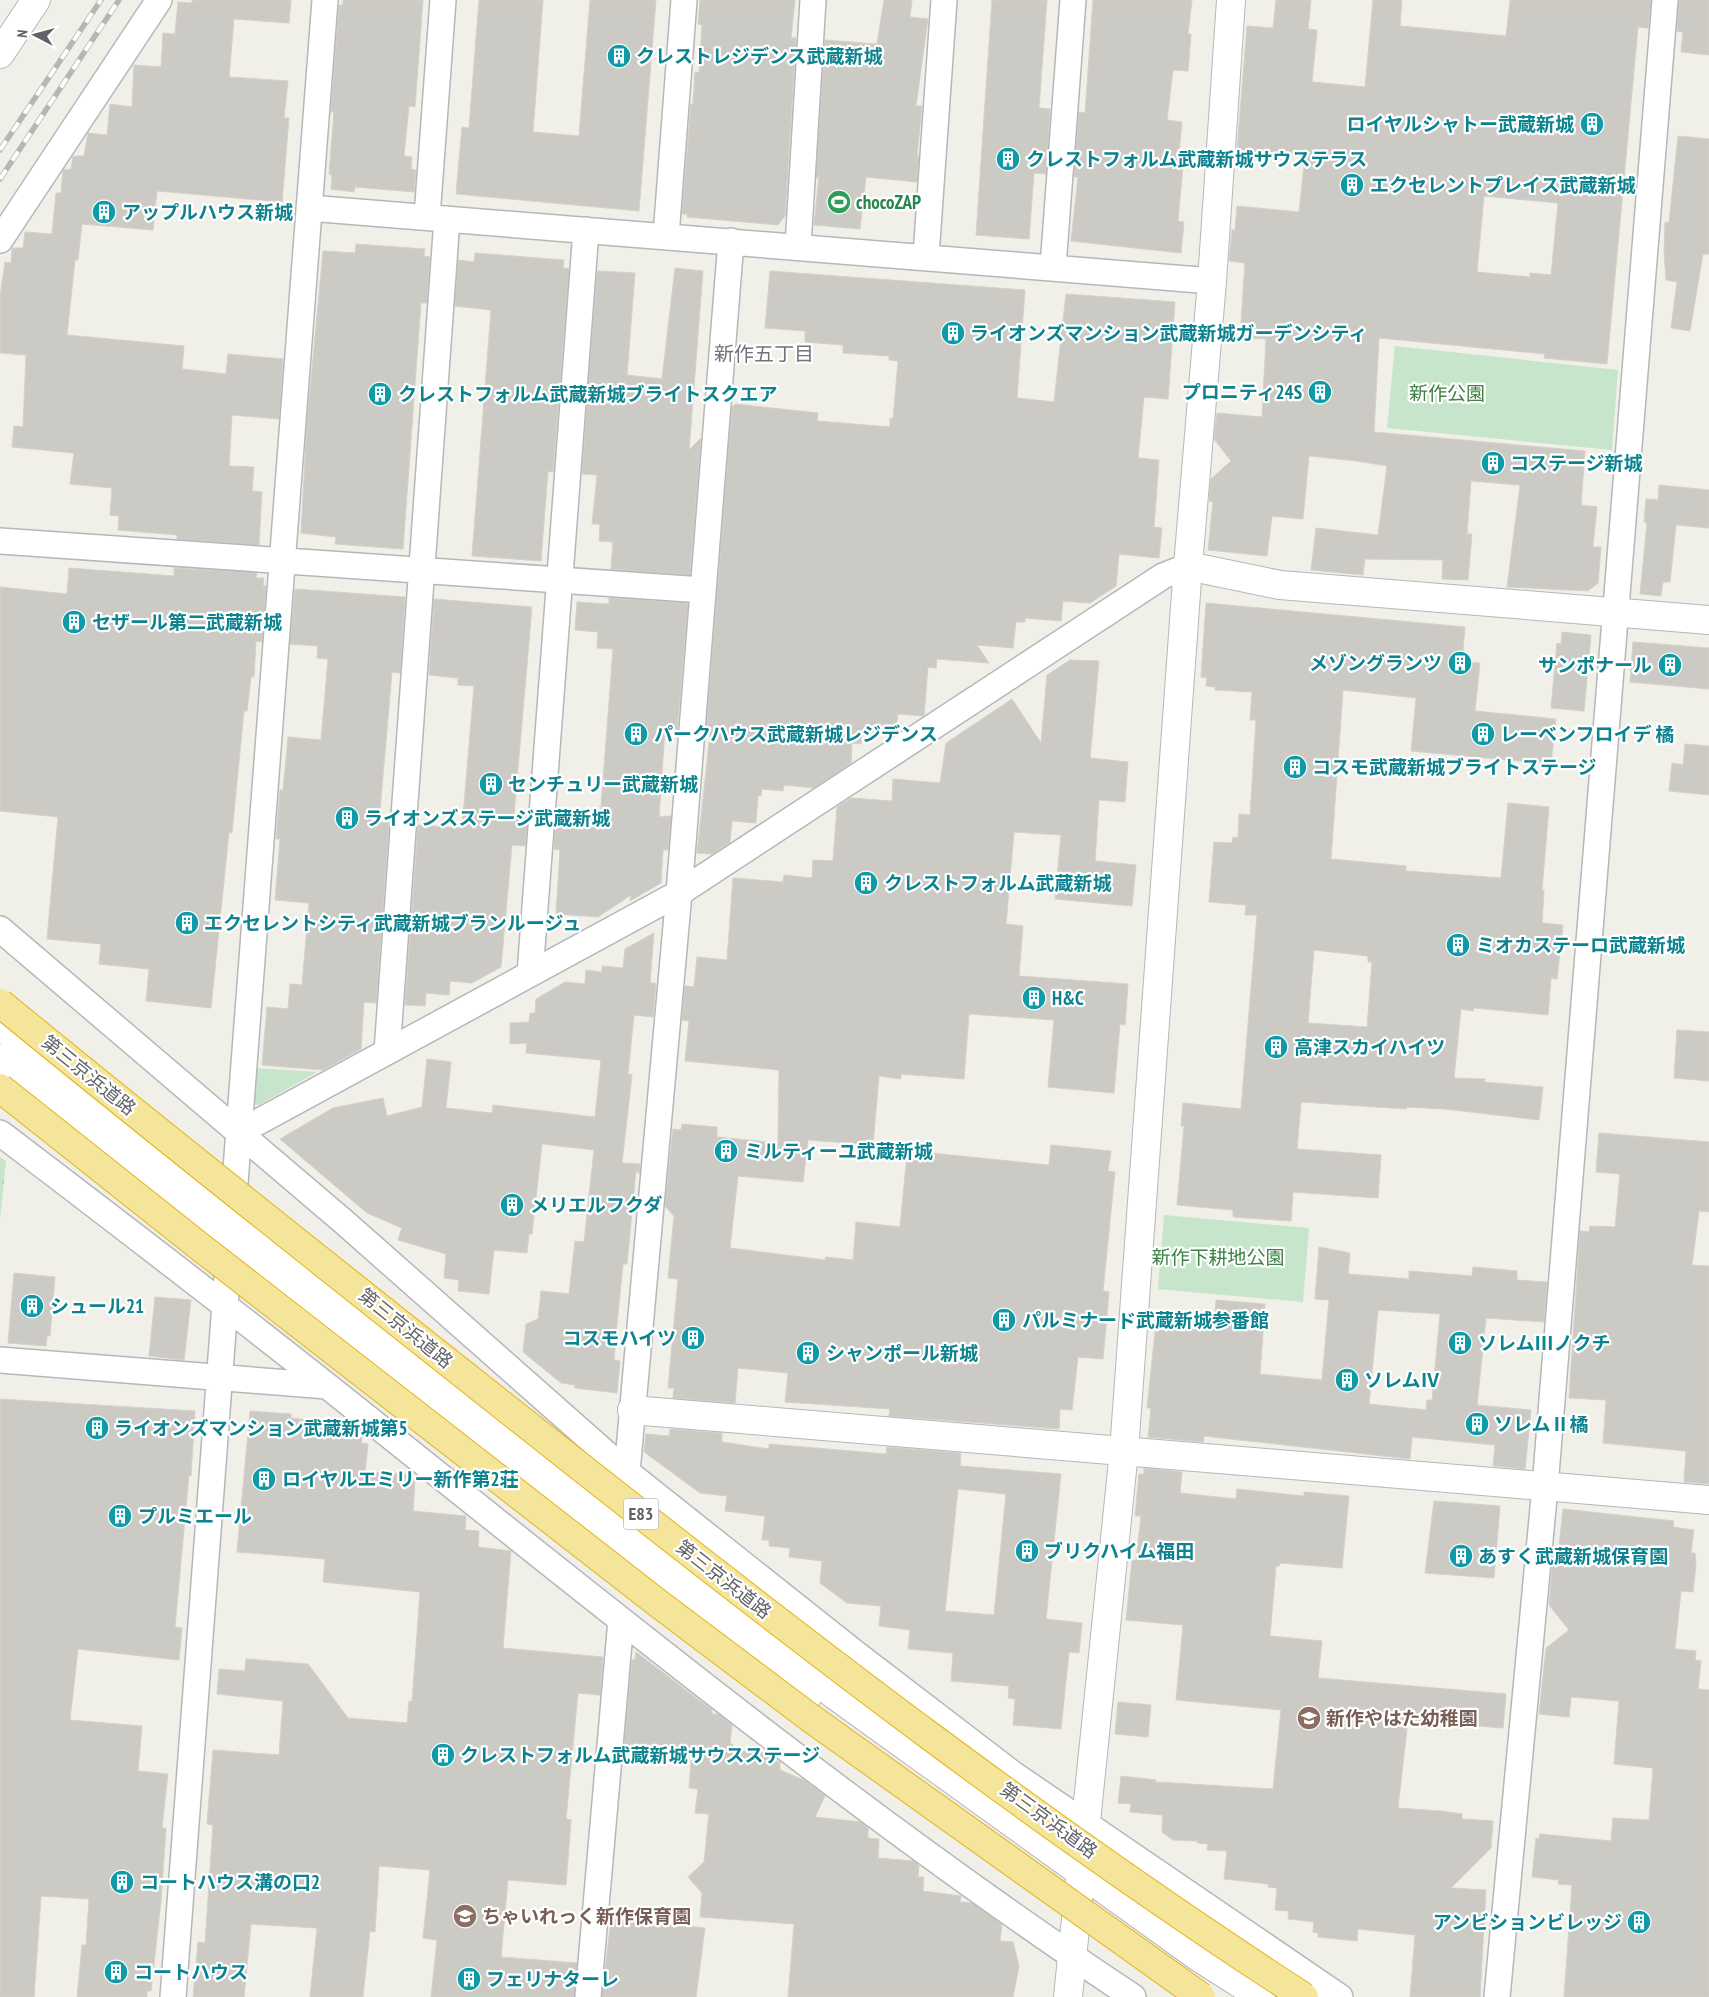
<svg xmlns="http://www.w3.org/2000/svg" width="1709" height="1997" font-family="'PT Sans Narrow','Noto Sans JP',sans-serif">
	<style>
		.forest { fill: url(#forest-firs) }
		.green { fill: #c7e5ca }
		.building { fill: #cccac5; stroke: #d5d1c7; fill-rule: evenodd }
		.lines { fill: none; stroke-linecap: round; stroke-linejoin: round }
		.minor-casing { stroke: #b5b7bb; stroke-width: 28 }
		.tertiary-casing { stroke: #b5b7bb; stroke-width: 30 }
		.minor { stroke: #fff; stroke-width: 25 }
		.tertiary { stroke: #fff; stroke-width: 28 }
		.rail-casing { stroke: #b6b6b7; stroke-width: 5.5 }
		.rail { stroke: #fff; stroke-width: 4; stroke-dasharray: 11; stroke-linecap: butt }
		.motorway-bridge-casing { stroke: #e5b313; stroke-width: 30; stroke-linecap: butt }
		.motorway-bridge { stroke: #f5e59b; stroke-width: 28 }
		.labels { text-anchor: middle; stroke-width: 4.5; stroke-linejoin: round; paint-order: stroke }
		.shield { fill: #fff; stroke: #909195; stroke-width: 1 }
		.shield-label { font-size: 18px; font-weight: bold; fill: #606267 }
		.culture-label { font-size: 19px; font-weight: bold; fill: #0d838f; stroke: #fff; text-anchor: start }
		.leisure-label { font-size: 19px; font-weight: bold; fill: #27864d; stroke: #fff; text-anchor: start }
		.park-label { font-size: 19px; fill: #3d8144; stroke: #fff }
		.street-label { font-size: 19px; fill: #606267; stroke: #fff }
		.education-label { font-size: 19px; font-weight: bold; fill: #785e54; stroke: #fff; text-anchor: start }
		.neighbourhood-label { font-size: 20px; fill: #717479; stroke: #fff }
	</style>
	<defs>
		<pattern id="forest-firs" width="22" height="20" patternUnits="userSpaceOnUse" patternTransform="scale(1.25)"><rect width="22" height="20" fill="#c7e5ca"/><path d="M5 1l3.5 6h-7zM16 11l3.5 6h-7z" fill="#a5bda8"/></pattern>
	</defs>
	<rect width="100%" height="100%" fill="#f0efe8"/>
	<path class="forest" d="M0,1157L6,1161L0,1220Z"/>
	<path class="green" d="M1395,346L1618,370L1612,450L1387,428Z
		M256,1068L317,1072L259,1105L252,1104Z
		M1164,1215L1309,1228L1303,1302L1158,1289Z"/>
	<path class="building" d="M192,0H291L289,23L234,19L229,77L288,81L284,118H289L282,202L157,191L153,230L82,224L78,260H75L67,335L184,346L182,369L226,374L228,354L283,359L279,419L232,415L229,466L254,467L252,491L262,492L259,545L177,539V535L118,530L119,516L110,515L112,488L70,484L74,453L12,447L14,426L23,427L26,355L0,353V296L5,262L11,263L12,248H23L25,232L52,234L56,193H61L63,170L71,169L73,156H84L88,133L107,135L110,104L132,107L134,65L161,67L163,33L175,34L178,2L192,3Z
		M343,0H423L415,107L409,106L404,156L412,157L411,169L416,170L414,192L355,187L354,192L331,189L332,175L329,174L334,112H331L339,5H343Z
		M479,0H543L533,132L579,136L590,0H656L639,211L456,194L462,127L469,128Z
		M700,0H795L791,38H796L785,216L778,225L687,217V214H682L691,104H693L695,72L699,73L702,25L698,24Z
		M884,0H912L910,17L928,19L916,106H922L917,156H919L917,182L866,177L860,229L814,225L819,176L816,179L825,40L877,44Z
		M992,0H1047L1039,108L1050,109L1046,174L1034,173L1029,239L976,235Z
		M1093,0H1192L1188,34H1191L1188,71L1173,70L1167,120L1182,122L1178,166H1183L1178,221L1184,222L1181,253L1071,241L1078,177H1074L1079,112L1085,113Z
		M1276,0H1311L1308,29L1317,30L1312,82L1365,87L1373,0H1402L1400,26L1506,36L1510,0H1651L1648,28L1638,27L1607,364L1544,358L1545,354L1379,338L1374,432L1585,451L1581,505L1597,507L1593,547H1601L1598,583L1588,591L1507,587L1520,485L1471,481L1467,534H1472L1468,580L1442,579L1443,560L1365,559L1363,575L1311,570L1316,528L1378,535L1387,466L1357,461L1309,456L1303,519L1272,516L1267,556L1208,550L1213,502L1209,501L1211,479L1231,461L1214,439L1217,413L1262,417L1266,339L1240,337L1245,263L1229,261L1232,230H1235L1237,206L1299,212L1305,157L1237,150L1247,26L1273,28ZM1484,196L1558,203L1551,275L1530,273V277L1477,272Z
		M1679,0H1709V55L1681,52L1683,32L1677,31Z
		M1678,136L1709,139V254H1703L1690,331L1671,328L1677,282L1666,280L1664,251L1665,222L1669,223Z
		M356,244L425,249L424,256L430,257L427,303H421L403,549L335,544L336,537L301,533L307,422L323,251L355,253Z
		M475,253L564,260L563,268L569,269L553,472L548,471L541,561L472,556L491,310L455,306L458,260L474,262Z
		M675,268L703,271L689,450L701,438L690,575L611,569L613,542L599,541L600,524H592L597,475L582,474L597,271L635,273L627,375L662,379Z
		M770,271L1025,290L1017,398L1054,402L1066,294L1175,302L1168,399L1144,397L1138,458L1159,460L1154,527L1162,528L1159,558L1119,554L1116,586L1090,603L1063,601L1061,621L1025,618V622H1016L1013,648L977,645L989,663L937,659L936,668L928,667L924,716L898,714L895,734L862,732L861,744L852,743L851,763L814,788L784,785L783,791L762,789L761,796L758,795L756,823L732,821L730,842L712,854L697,853L710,734H706L732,407L735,404L818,413L817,421L890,427V418L893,419L898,361L889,360V356L843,353V345L805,342V331L765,328Z
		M1659,485L1709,490V528L1676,525L1670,582H1663L1661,596L1640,594L1647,523L1644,522L1646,499L1658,500Z
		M69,568L174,576V568L257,573L256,578H264L263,586H266L262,642L256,641L254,677H251L247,711H244L232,833L229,832L211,1008L146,1001L149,969L99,964L101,944L47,939L58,817L0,811V587L67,594Z
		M295,589L405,597L400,673L392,672L379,822L389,823L376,1003L364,1002L361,1049L323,1070L262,1065L267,1007L288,1009L290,984L302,985L309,903L275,900L280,839H276L278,813L280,790H283L288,737L321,740L328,659L317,658L318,646L290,644Z
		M609,598L688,603L677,731L665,730L659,817L671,816L668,850H663L661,883L630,901L631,895L598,917L556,914L560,850L554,849L556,817L600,820L613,649L597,648L598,632L575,630L577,602L609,604Z
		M434,599L532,607L514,815L528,816L525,846L512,845L501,967L472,983L450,981L449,995L426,993L425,1006L405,1005L418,825L462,828L474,686L458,685V678L429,675Z
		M1206,603L1465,627L1462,662L1480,663L1475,711L1556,719L1551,764L1411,751L1416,698L1343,690L1331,859L1406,866V871L1501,878L1508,803L1549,807L1542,890L1544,891L1542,923L1563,925L1557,979L1551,978L1548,1015L1474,1008L1473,1011L1461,1009L1454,1078L1485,1079L1484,1082L1543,1087L1539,1120L1445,1109L1407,1107L1406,1109L1301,1102L1297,1149L1381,1155L1378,1198L1293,1192L1291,1221L1233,1217V1210L1177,1205L1184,1126H1181L1183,1103L1241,1109L1257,915H1245L1246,905L1209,902L1214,842L1232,843L1233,837L1238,838L1239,814L1250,815L1256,720H1250L1252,692L1215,690V687L1206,686L1207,678L1201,677ZM1314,950L1368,956V962H1372L1367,1027L1308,1023Z
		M1562,632L1591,635L1584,711L1551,708L1557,643L1561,644Z
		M1633,642L1709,648V689L1630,682Z
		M1070,660L1099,661L1090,758L1128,762L1125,802L1099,800L1095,861L1136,865L1132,906L1055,899L1061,835L1014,832L1006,924L1023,926L1019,976L1128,984L1125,1025L1120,1024L1114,1093L1048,1087L1054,1020L969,1014L964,1079L901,1074V1079L879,1076L873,1145L808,1140L803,1182L738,1176L730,1248L825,1260L826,1257L853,1260L856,1222L900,1227L907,1155L920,1156L921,1152L1049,1165L1051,1145L1111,1151L1108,1171L1115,1172L1103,1291L1109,1292L1103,1359L1078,1357L1072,1410L1060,1409L1059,1429L889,1416L890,1409L785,1402L788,1373L738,1368L735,1403L673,1398L674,1388H668L678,1279L668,1278L674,1216L665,1206L673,1129L681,1130L682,1124L717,1127V1137L778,1143L779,1070L685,1061L689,1021L682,1020L685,986L694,987L697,957L727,960L733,878L783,882L784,875L812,878L813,860L833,861L837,807L851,798L892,801L893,779L940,783L946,743L1012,699L1041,743L1047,675Z
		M1685,744L1709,746V795L1669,791L1672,763L1683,765Z
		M654,933L650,983H656L653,1017L634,1015L628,1074L632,1075L622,1163L640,1164L639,1174L636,1170L627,1264H623L617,1324L614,1360L620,1361L617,1393L575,1388V1385L561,1383L523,1352L526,1324L538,1319L541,1291L569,1294L575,1241L584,1242L594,1150L542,1144L532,1234H529L527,1253L494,1250L489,1294L458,1291L459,1280L444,1278L446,1254L398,1240L402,1228L367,1213L280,1139L333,1108L383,1098L387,1116L422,1107L427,1059L451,1062L446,1108L492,1113L493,1105L595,1117L601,1060L526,1053L527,1043L510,1044V1023L529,1022L530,1013H535L536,999L565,982L585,984L586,970L602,972V966L623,968L625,949Z
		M1677,1030L1709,1032V1081L1674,1078Z
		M1599,1133L1709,1142V1212L1699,1211L1692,1265L1709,1266V1484L1684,1482L1686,1451L1603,1443L1606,1400L1569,1398L1580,1231L1589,1232L1590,1226L1615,1227L1620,1174L1596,1172Z
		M1319,1247L1350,1253L1348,1274L1409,1279V1271L1472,1276L1473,1267L1517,1271V1280L1547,1282L1544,1322L1486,1318L1477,1405L1531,1410L1525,1469L1493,1466L1495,1445L1412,1437L1410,1459L1204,1436L1203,1442L1148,1437L1151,1408H1147L1157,1314L1215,1318L1216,1300L1265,1304L1260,1374L1322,1380L1329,1300L1315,1299ZM1378,1310L1440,1314L1432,1400H1427L1426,1410L1369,1404Z
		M14,1273L55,1277L50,1336H47L46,1346L8,1343Z
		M155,1297L191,1300L184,1360L149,1356Z
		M0,1399L195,1411L191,1476L189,1475L175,1627L182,1628L179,1660L78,1649L70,1720L142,1726L138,1771L168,1774L162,1828H166L161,1901L151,1991H147V1997H77L82,1945H86L89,1899L41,1896L34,1997H0Z
		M250,1411L291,1414V1418L332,1423L331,1433L362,1437L361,1443L368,1444L365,1472L411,1474L410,1480H415L413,1511L466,1516L465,1530L479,1531L478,1547L511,1551L503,1648L603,1657L600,1695L578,1693L566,1819L571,1820L566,1885L508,1880L501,1957L577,1963L574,1997H431L437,1940L423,1938L430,1870L379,1866L375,1932L370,1931L363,1997H310L317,1928L251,1924L244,1997H193L198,1942L205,1943L213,1825L207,1824L213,1750L279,1755L283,1701L217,1694L219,1669L245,1671L246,1659L308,1664L348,1718L407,1723L409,1701L412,1702L420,1592L323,1582L325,1559L237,1552Z
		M670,1429L722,1433V1442L769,1449V1444L886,1454L887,1447L961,1453L960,1466L1061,1474L1046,1619L1082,1623L1079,1653L1069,1652L1061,1729L1013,1725L1015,1699L1008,1698L1009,1686L951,1681L953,1653L908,1649L910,1630L879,1626L881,1606L847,1603L820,1583L822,1561L789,1557L790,1548L769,1546V1540H762L765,1516L725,1511L727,1496L700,1493L644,1452L646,1434L669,1436ZM958,1489L1006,1494L994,1615L945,1611Z
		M1144,1468L1182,1472L1180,1493L1236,1499L1237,1489L1304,1496V1492L1349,1496L1342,1568L1280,1563L1279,1566H1276L1270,1636L1322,1641L1318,1678L1506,1694L1503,1728L1408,1720L1398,1808L1441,1811L1462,1814V1819L1493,1821L1491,1848L1451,1888L1486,1890L1480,1997H1410L1415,1935L1358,1929L1357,1941L1318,1937V1933L1313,1932L1314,1922L1288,1919L1289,1911L1275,1910L1277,1888L1268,1887V1884L1224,1879L1227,1851L1207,1850L1208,1844L1197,1843L1198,1841L1173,1840L1162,1832L1163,1815L1130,1812L1131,1804L1118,1803L1121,1776L1156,1780V1782L1273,1789L1281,1710L1176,1700L1183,1625L1126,1620L1132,1560H1136L1141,1516H1135L1139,1474H1144Z
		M1434,1501L1500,1506L1494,1578L1425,1573Z
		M1563,1509L1674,1521L1673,1527L1694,1530L1691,1553H1695L1696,1564L1693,1592L1681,1591L1675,1649L1696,1651L1695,1660L1701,1661L1698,1689L1709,1690V1997H1564L1572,1885L1558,1884L1559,1880L1532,1877L1536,1838L1539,1839L1540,1834L1611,1841L1613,1818L1649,1820L1653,1768L1614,1764L1619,1701L1571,1697L1569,1717L1539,1714L1546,1648L1569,1630L1549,1605L1554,1547H1559Z
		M636,1652L712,1710V1714H719L732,1725L730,1744H733V1750L769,1753L773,1756V1760L780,1762V1770L806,1781L825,1796L815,1817L861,1822L868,1828V1838L879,1839L878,1858L914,1861L919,1866L918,1877H924L923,1891L961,1896L960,1902L972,1903L1002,1924L1000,1941L1013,1942L1019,1966L1013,1997H788L794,1924L700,1917L702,1893L688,1877L704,1862L709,1814L695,1813L698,1789L689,1788L692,1750L624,1746L632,1660H635Z
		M1118,1702L1151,1705L1148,1737L1115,1734Z
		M611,1919L705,1928L696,1997H602Z"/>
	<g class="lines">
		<g class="minor-casing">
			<path id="minor" d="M309,208L1212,281
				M427,217L443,0
				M666,236L684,0
				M0,240L159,0
				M798,246L813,0
				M926,256L944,0
				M1053,267L1073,0
				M0,541L703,590
				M0,929L344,1222L627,1472L855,1653L1013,1774L1340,1997
				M530,974L586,230
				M387,1052L447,219
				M0,1133C129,1231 258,1330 385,1432C629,1627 872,1824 1133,1997
				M238,1133L679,893L1163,576L1188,566
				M233,1209L325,0
				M0,1360L327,1386
				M622,1483L627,1472L679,893L731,241
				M173,1997L229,1251
				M588,1997L621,1620
				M1497,1997L1545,1487L1665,0"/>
		</g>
		<g class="tertiary-casing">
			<path id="tertiary" d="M0,54L36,0
				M1188,566L1280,585L1709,620
				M0,1025L232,1215L466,1402L609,1512L836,1696L1197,1956L1261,1997
				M0,1058L598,1536L807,1697
				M632,1410L1709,1500
				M1068,1997L1124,1451L1188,566L1212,281L1231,0"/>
		</g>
		<use href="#minor" class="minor"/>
		<use href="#tertiary" class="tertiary"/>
		<g class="rail-casing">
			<path id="rail" d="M0,150L101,0
				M0,179L119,0"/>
		</g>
		<use href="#rail" class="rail"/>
		<g class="motorway-bridge-casing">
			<path id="motorway-bridge" d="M0,1003C189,1158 381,1309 573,1461C810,1648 1050,1833 1304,1997
				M0,1088L199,1246L659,1604L809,1717L1201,1997"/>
		</g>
		<use href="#motorway-bridge" class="motorway-bridge"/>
	</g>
	<defs>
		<g id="building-disc" transform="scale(1.25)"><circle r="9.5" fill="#0f9aa8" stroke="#fff"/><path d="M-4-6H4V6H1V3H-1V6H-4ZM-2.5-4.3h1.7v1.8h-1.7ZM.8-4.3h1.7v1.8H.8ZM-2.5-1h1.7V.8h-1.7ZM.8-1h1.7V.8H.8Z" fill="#fff"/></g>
		<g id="stadium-disc" transform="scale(1.25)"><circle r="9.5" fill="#2e9e5b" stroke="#fff"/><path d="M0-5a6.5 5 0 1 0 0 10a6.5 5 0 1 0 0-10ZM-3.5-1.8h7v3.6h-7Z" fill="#fff"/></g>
		<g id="school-disc" transform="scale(1.25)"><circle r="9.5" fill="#8d6e63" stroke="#fff"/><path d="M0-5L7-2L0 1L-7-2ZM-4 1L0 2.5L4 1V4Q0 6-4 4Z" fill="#fff"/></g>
	</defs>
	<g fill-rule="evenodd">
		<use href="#building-disc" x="619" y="56"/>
		<use href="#building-disc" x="1592" y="124"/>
		<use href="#building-disc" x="1008" y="159"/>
		<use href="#building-disc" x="1352" y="185"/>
		<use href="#stadium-disc" x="839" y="202"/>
		<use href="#building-disc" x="104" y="212"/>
		<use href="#building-disc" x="953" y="333"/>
		<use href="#building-disc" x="1320" y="392"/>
		<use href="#building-disc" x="380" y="394"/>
		<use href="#building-disc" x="1493" y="463"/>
		<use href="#building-disc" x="74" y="622"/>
		<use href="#building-disc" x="1460" y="663"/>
		<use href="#building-disc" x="1670" y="665"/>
		<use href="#building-disc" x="636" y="734"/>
		<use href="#building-disc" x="1483" y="734"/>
		<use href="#building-disc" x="1295" y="767"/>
		<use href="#building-disc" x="491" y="784"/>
		<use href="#building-disc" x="347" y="818"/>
		<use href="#building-disc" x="866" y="883"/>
		<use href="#building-disc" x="187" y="923"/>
		<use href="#building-disc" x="1458" y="945"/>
		<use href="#building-disc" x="1034" y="998"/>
		<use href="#building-disc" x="1276" y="1047"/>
		<use href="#building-disc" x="726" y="1151"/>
		<use href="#building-disc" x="512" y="1205"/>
		<use href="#building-disc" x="32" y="1306"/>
		<use href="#building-disc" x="1004" y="1320"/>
		<use href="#building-disc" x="693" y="1338"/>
		<use href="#building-disc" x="1460" y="1343"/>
		<use href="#building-disc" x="808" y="1353"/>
		<use href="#building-disc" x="1347" y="1380"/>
		<use href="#building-disc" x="1477" y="1424"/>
		<use href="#building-disc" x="97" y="1428"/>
		<use href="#building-disc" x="264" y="1479"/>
		<use href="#building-disc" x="120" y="1516"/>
		<use href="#building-disc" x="1027" y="1551"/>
		<use href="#building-disc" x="1461" y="1556"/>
		<use href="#school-disc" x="1309" y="1718"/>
		<use href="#building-disc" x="443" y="1755"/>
		<use href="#building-disc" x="122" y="1882"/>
		<use href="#school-disc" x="465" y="1916"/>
		<use href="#building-disc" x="1639" y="1922"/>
		<use href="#building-disc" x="116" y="1972"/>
		<use href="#building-disc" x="469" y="1979"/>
	</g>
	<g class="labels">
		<rect class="shield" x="623.5" y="1498.5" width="35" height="31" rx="4"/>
		<g class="shield-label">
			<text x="641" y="1520">E83</text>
		</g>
		<g class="culture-label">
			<text x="636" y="63">クレストレジデンス武蔵新城</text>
			<text x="1574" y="131" text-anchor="end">ロイヤルシャトー武蔵新城</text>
			<text x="1026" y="166">クレストフォルム武蔵新城サウステラス</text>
			<text x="1370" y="192">エクセレントプレイス武蔵新城</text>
			<text x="122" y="219">アップルハウス新城</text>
			<text x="970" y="340">ライオンズマンション武蔵新城ガーデンシティ</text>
			<text x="1302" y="399" text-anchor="end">プロニティ24S</text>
			<text x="398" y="401">クレストフォルム武蔵新城ブライトスクエア</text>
			<text x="1510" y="470">コステージ新城</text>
			<text x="92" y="629">セザール第二武蔵新城</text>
			<text x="1442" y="670" text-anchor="end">メゾングランツ</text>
			<text x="1652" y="672" text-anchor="end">サンポナール</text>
			<text x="654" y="741">パークハウス武蔵新城レジデンス</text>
			<text x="1500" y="741">レーベンフロイデ 橘</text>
			<text x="1312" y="774">コスモ武蔵新城ブライトステージ</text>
			<text x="508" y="791">センチュリー武蔵新城</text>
			<text x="364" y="825">ライオンズステージ武蔵新城</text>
			<text x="884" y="890">クレストフォルム武蔵新城</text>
			<text x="204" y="930">エクセレントシティ武蔵新城ブランルージュ</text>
			<text x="1476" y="952">ミオカステーロ武蔵新城</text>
			<text x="1052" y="1005">H&amp;C</text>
			<text x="1294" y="1054">高津スカイハイツ</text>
			<text x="744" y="1158">ミルティーユ武蔵新城</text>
			<text x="530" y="1212">メリエルフクダ</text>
			<text x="50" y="1313">シュール21</text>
			<text x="1022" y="1327">パルミナード武蔵新城参番館</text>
			<text x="676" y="1345" text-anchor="end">コスモハイツ</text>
			<text x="1478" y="1350">ソレムⅢノクチ</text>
			<text x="826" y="1360">シャンポール新城</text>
			<text x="1364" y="1387">ソレムⅣ</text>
			<text x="1494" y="1431">ソレムⅡ橘</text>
			<text x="114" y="1435">ライオンズマンション武蔵新城第5</text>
			<text x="282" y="1486">ロイヤルエミリー新作第2荘</text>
			<text x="138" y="1523">プルミエール</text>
			<text x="1044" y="1558">ブリクハイム福田</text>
			<text x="1478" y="1563">あすく武蔵新城保育園</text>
			<text x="460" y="1762">クレストフォルム武蔵新城サウスステージ</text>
			<text x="140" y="1889">コートハウス溝の口2</text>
			<text x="1622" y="1929" text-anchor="end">アンビションビレッジ</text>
			<text x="134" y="1979">コートハウス</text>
			<text x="486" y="1986">フェリナターレ</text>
		</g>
		<g class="leisure-label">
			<text x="856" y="209">chocoZAP</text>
		</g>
		<g class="park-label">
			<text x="1447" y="400">新作公園</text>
			<text x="1218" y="1264">新作下耕地公園</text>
		</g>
		<g class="street-label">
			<text transform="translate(89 1075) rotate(39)" y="7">第三京浜道路</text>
			<text transform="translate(406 1328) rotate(39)" y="7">第三京浜道路</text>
			<text transform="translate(724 1579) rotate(38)" y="7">第三京浜道路</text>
			<text transform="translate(1049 1820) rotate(36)" y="7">第三京浜道路</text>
		</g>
		<g class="education-label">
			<text x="1326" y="1725">新作やはた幼稚園</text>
			<text x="482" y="1923">ちゃいれっく新作保育園</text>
		</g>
		<g class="neighbourhood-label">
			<text x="764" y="361">新作五丁目</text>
		</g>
	</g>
	<g transform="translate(35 35) rotate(276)" stroke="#ffffff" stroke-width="4" paint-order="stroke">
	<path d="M0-4L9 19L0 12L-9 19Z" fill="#606267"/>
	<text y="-8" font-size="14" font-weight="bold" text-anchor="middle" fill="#606267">N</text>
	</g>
</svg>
